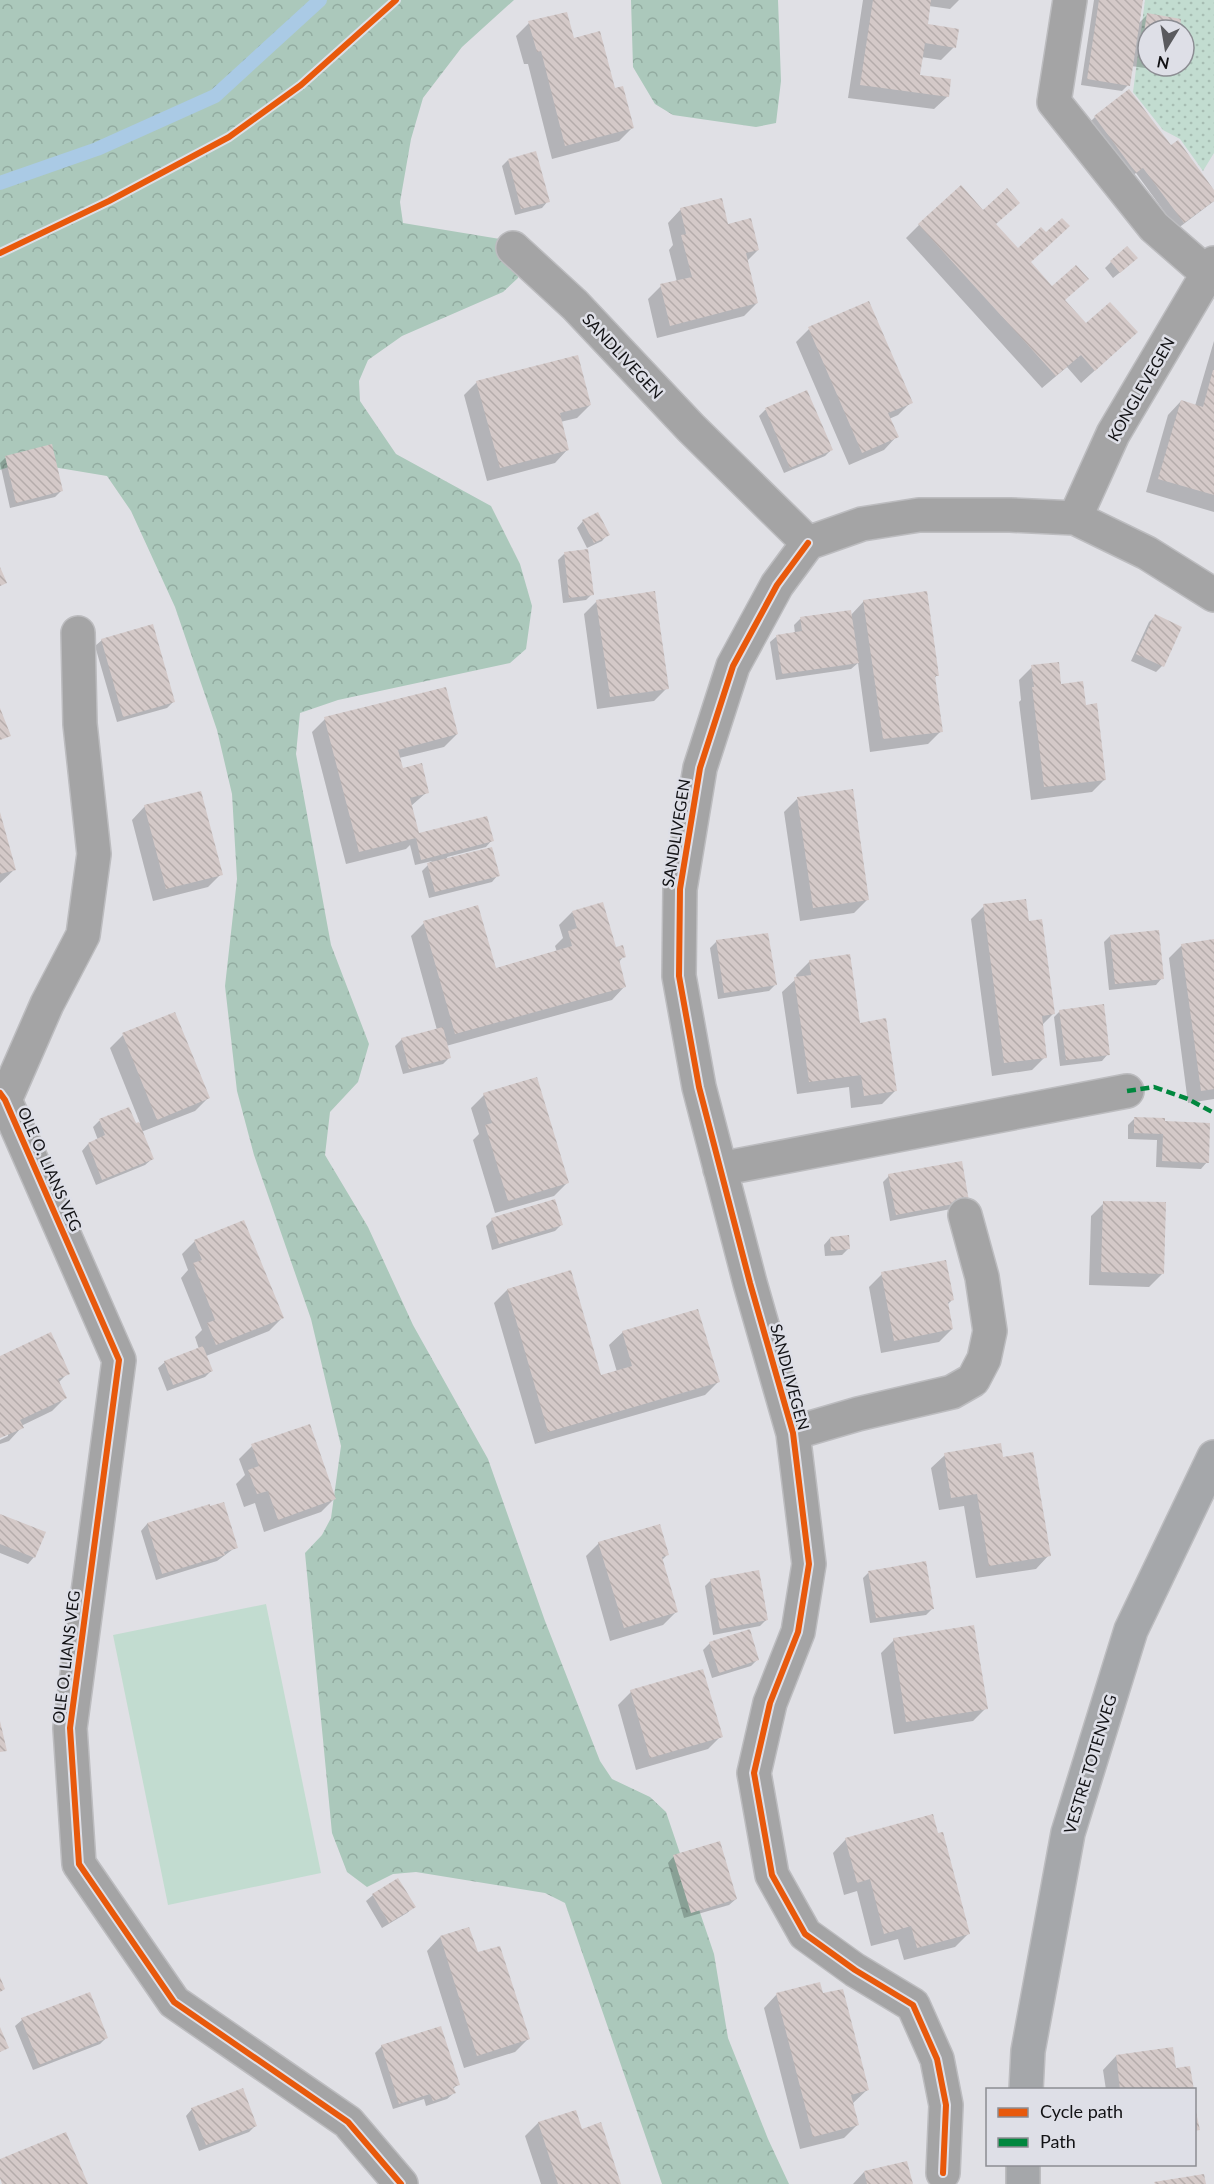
<svg xmlns="http://www.w3.org/2000/svg" width="1214" height="2184" font-family="Lato,sans-serif">
	<style>
		.grass { fill: #c2dcd0 }
		.forest { fill: url(#forest-crowns) }
		.park { fill: url(#park-dots); fill-rule: evenodd }
		.shadow { fill: #0003 }
		.lines { fill: none; stroke-linecap: round; stroke-linejoin: round }
		.stream { stroke: #aacae5; stroke-width: 14 }
		.building { fill: url(#building-back-hatch) }
		.minor-casing { stroke: #bcbcbf; stroke-width: 36 }
		.major-casing { stroke: #bcbcbf; stroke-width: 36 }
		.minor { stroke: #a4a4a5; stroke-width: 33 }
		.major { stroke: #a5a7aa; stroke-width: 33 }
		.quiet { stroke: #00873e; stroke-width: 4.5; stroke-dasharray: 9 4.5; stroke-linecap: butt }
		.cycleway-casing { stroke: #dedfe7; stroke-width: 10 }
		.cycleway { stroke: #e8590c; stroke-width: 6 }
		.labels { text-anchor: middle; stroke-width: 5; stroke-linejoin: round; paint-order: stroke }
		.street-label { font-size: 16px; fill: #121215; stroke: #dedfe7 }
	</style>
	<defs>
		<pattern id="forest-crowns" width="20" height="18" patternUnits="userSpaceOnUse" patternTransform="scale(1.5)"><rect width="20" height="18" fill="#abc8bb"/><path d="M2 6a3 3 0 1 1 6 0M12 15a3 3 0 1 1 6 0" fill="none" stroke="#92aba0"/></pattern>
		<pattern id="park-dots" width="8" height="8" patternUnits="userSpaceOnUse" patternTransform="scale(1.5)"><rect width="8" height="8" fill="#c2dcd0"/><path d="M2 2h.1M6 6h.1" fill="none" stroke="#a6bcb2" stroke-width="1.8" stroke-linecap="round"/></pattern>
		<pattern id="building-back-hatch" width="6" height="6" patternUnits="userSpaceOnUse" patternTransform="scale(1.5)"><rect width="6" height="6" fill="#d4c9c8"/><path d="M-1 5l2 2M0 0l6 6M5-1l2 2" fill="none" stroke="#b5acab"/></pattern>
	</defs>
	<rect width="100%" height="100%" fill="#e0e0e5"/>
	<path class="grass" d="M266,1604L321,1873L168,1905L113,1635Z"/>
	<path class="forest" d="M0,0H514L462,47L423,98L411,139L400,202L403,223L506,240L519,257L518,278L503,292L402,336L368,360L359,381L360,401L396,454L491,506L520,564L532,606L526,649L510,663L338,700L300,713L296,754L331,945L369,1044L358,1082L330,1112L325,1155L368,1227L413,1325L488,1459L545,1621L600,1761L612,1779L650,1797L666,1812L714,1954L728,2038L768,2139L789,2184H662L565,1903L545,1893L416,1872L393,1874L367,1887L347,1872L332,1833L305,1553L322,1535L331,1518L341,1446L311,1319L254,1155L237,1091L225,986L237,879L232,794L217,730L175,607L131,511L107,476L23,462L0,470Z
		M631,0H778L781,81L776,123L756,127L673,115L655,104L633,67Z"/>
	<path class="park" d="M1145,0H1214V153L1203,171L1180,139L1163,130L1133,92ZM1148,30H1184V66H1148Z"/>
	<path class="shadow" d="M863,0H959L950,9L929,6L926,26L954,47L941,60L921,57L918,76L948,96L934,109L848,98Z
		M1094,0H1141L1138,24L1148,14L1178,30H1148V66H1171L1166,71L1131,66L1128,85L1122,91L1081,85Z
		M529,23L573,40L614,89L632,128L619,141L552,159L528,64H524L516,36Z
		M1095,117L1171,148L1214,192V201L1177,229L1136,173L1129,178L1089,123Z
		M508,160L548,201L542,208L515,215L502,166Z
		M681,209L727,225L758,250L747,261L757,303L744,316L657,338L648,299L661,286L677,282L669,250L673,245L668,223Z
		M919,225H995L1086,325L1123,345L1081,383L1067,367L1042,388L906,238Z
		M1111,262L1129,265L1113,278L1105,268Z
		M809,329L911,402L898,415L889,419L897,436L884,450L849,465L796,342Z
		M1214,341V512L1146,492L1168,415L1181,401L1195,406Z
		M477,382L590,405L577,418L560,422L568,449L555,463L487,481L464,395Z
		M806,392L831,450L825,456L784,473L759,416L765,410Z
		M50,446L61,491L55,497L10,508L0,463L5,458Z
		M583,521L608,534L602,541L587,548L577,528Z
		M564,554L592,594L586,600L563,603L558,560Z
		M597,601L667,688L654,701L597,709L584,614Z
		M864,601L937,675L934,679L941,731L928,744L870,752L858,663L851,669L776,680L770,642L777,636L795,633L794,625L800,619L851,615Z
		M1155,616L1162,666L1156,672L1131,661L1149,622Z
		M102,640L174,701L167,708L117,722L95,646Z
		M1032,667L1060,685L1085,707L1105,779L1092,792L1031,800L1019,702L1021,700L1019,680Z
		M325,719L457,734L444,747L399,758L401,770L427,792L411,806L418,834L492,840L486,847L447,857L448,860L498,875L492,882L429,898L422,871L432,861L415,865L410,845L406,849L346,864L312,732Z
		M797,799L867,900L854,913L800,921L784,812Z
		M145,806L221,874L208,887L153,901L132,820Z
		M0,816L15,869L0,883Z
		M984,906L1028,923L1053,1014L1041,1026L1045,1057L1032,1070L992,1076L971,919Z
		M572,912L624,956L618,963L625,986L612,1000L446,1046L449,1058L443,1064L403,1074L395,1046L402,1039L437,1030L411,936L424,923L495,969L557,952L555,946L563,938L559,925Z
		M1110,936L1162,978L1156,985L1109,990L1104,942Z
		M1214,941V1099L1188,1103L1169,958L1182,945Z
		M716,942L775,985L769,991L718,999L710,948Z
		M809,962L859,1024L895,1091L882,1104L851,1108L849,1087L797,1094L782,992L797,978L796,975Z
		M1060,1011L1108,1054L1102,1061L1060,1066L1054,1017Z
		M123,1035L208,1098L195,1111L141,1132L152,1159L145,1165L96,1185L82,1151L88,1144L98,1140L93,1127L99,1121L129,1109L135,1125L140,1123L110,1048Z
		M484,1095L567,1183L554,1196L495,1213L473,1140L479,1134L471,1108Z
		M1135,1118L1163,1123L1207,1162L1201,1169L1156,1167L1157,1140L1128,1139V1125Z
		M889,1176L961,1207L890,1221L883,1182Z
		M1104,1203L1162,1274L1149,1287L1089,1285L1091,1216Z
		M492,1220L561,1225L555,1231L492,1250L486,1226Z
		M830,1238L849,1248L842,1255L825,1256L824,1245Z
		M195,1241L282,1318L269,1331L206,1356L211,1371L205,1377L167,1391L158,1368L165,1362L199,1349L195,1337L202,1330L181,1278L188,1270L182,1254Z
		M882,1274L952,1300L947,1305L952,1329L939,1342L881,1353L869,1287Z
		M507,1290L600,1377L617,1372L609,1345L623,1332L718,1382L705,1395L535,1444L494,1303Z
		M0,1357L68,1373L58,1383L65,1398L52,1411L21,1426L22,1427L9,1441L0,1444V1440L8,1436V1433L0,1437Z
		M252,1446L334,1499L321,1512L264,1532L255,1503L244,1507L236,1484L245,1475L239,1459Z
		M945,1455L1002,1459L1049,1555L1036,1569L976,1578L964,1506L939,1510L931,1468Z
		M208,1506L236,1547L217,1561L156,1580L141,1531L147,1524Z
		M0,1516L34,1557L28,1564L0,1553Z
		M599,1543L668,1554L661,1561L676,1612L663,1625L610,1641L586,1556Z
		M869,1572L932,1609L926,1615L870,1623L863,1578Z
		M711,1580L766,1620L760,1626L713,1635L705,1586Z
		M894,1640L986,1708L973,1721L894,1734L881,1653Z
		M710,1643L757,1660L751,1666L712,1678L703,1650Z
		M631,1692L721,1736L708,1749L636,1770L618,1705Z
		M846,1839L968,1934L955,1947L904,1960L898,1939L871,1946L857,1891L844,1895L833,1853Z
		M674,1856L736,1899L729,1905L684,1918L668,1863Z
		M398,1880L414,1907L407,1913L382,1928L366,1901L373,1895Z
		M468,1929L477,1954L528,2039L515,2052L464,2068L427,1951L440,1937Z
		M89,1994L106,2038L100,2044L33,2070L15,2026L22,2020Z
		M777,1994L822,1995L867,2090L852,2104L857,2125L844,2138L800,2149L764,2008Z
		M382,2046L458,2084L453,2089L454,2093L447,2099L426,2106L424,2099L393,2109L375,2053Z
		M1116,2056L1175,2069L1192,2090H1106L1103,2070Z
		M192,2109L256,2125L249,2132L199,2151L186,2116Z
		M538,2123L581,2131L620,2184H541L525,2136Z
		M864,2172L911,2184H853Z"/>
	<g class="lines">
		<path class="stream" d="M0,183L97,149L215,96L320,0"/>
	</g>
	<path class="building" d="M873,0H931L928,24L959,29L956,48L925,43L920,75L951,79L949,97L860,85Z
		M1099,0H1143L1130,86L1087,79Z
		M567,12L574,38L600,31L615,88L623,86L634,128L565,146L541,51L537,52L528,21Z
		M1147,13L1181,19L1180,30H1148V61L1140,60Z
		M1129,89L1171,145L1178,140L1214,190V201L1184,223L1143,168L1136,173L1094,116Z
		M536,151L550,202L521,209L508,159Z
		M961,185L983,210L1007,188L1020,203L996,224L1018,248L1041,227L1046,232L1062,218L1070,226L1031,262L1052,286L1076,265L1089,279L1065,300L1086,323L1110,302L1138,332L1095,371L1081,355L1056,376L918,224Z
		M722,198L728,224L751,218L759,250L746,253L758,303L670,326L660,284L692,277L681,235L686,234L680,208Z
		M1127,246L1138,258L1120,273L1110,261Z
		M869,301L913,403L888,413L899,437L862,453L808,327Z
		M578,355L591,405L560,413L569,450L500,468L476,381Z
		M1213,370H1214V495L1158,479L1181,400L1203,407Z
		M807,390L833,450L790,468L765,408Z
		M52,444L63,491L16,503L5,456Z
		M598,512L610,535L594,543L582,520Z
		M588,549L594,595L569,598L564,552Z
		M0,567L7,583L0,586Z
		M655,591L669,689L610,697L596,600Z
		M927,591L939,676H935L943,732L883,739L863,600Z
		M851,610L859,663L782,674L776,635L802,631L800,617Z
		M1155,614L1182,627L1164,667L1136,654Z
		M153,624L175,702L123,717L101,639Z
		M1059,662L1061,684L1083,681L1086,705L1097,703L1106,780L1044,787L1032,687H1034L1031,665Z
		M446,687L458,734L398,750L403,768L422,763L429,793L410,798L419,833L487,816L494,841L421,860L416,838L359,852L324,717Z
		M0,708L11,736L0,740Z
		M853,789L869,900L813,908L797,797Z
		M201,791L223,875L166,889L144,805Z
		M0,812L16,870L0,874Z
		M492,847L500,876L435,892L427,863Z
		M1026,899L1029,921L1042,919L1055,1014L1042,1016L1047,1058L1004,1063L983,904Z
		M603,902L616,947L623,945L626,957L619,959L626,987L455,1034L423,921L478,905L496,968L572,946L568,931L577,928L572,911Z
		M1159,930L1164,979L1115,984L1110,935Z
		M768,933L777,985L724,993L716,940Z
		M1214,939V1089L1201,1091L1181,944Z
		M850,954L860,1023L886,1018L897,1091L864,1096L861,1075L809,1082L794,977L811,975L809,960Z
		M1104,1004L1110,1055L1066,1060L1059,1010Z
		M175,1012L210,1098L157,1120L122,1033Z
		M443,1027L451,1058L409,1069L401,1038Z
		M537,1077L569,1183L508,1201L485,1125L492,1123L483,1093Z
		M129,1107L136,1123L139,1122L154,1159L102,1180L88,1143L105,1135L99,1119Z
		M1134,1117L1165,1118V1121L1210,1123L1209,1163L1162,1161L1163,1134L1134,1133Z
		M962,1161L969,1201L896,1215L888,1174Z
		M555,1199L563,1225L499,1244L491,1218Z
		M1103,1201L1166,1202L1164,1274L1101,1272Z
		M244,1220L284,1318L216,1345L207,1323L215,1320L193,1263L202,1260L194,1240Z
		M849,1235L850,1249L831,1251L830,1237Z
		M946,1260L954,1300L948,1302L953,1329L894,1341L881,1272Z
		M571,1270L601,1375L632,1366L622,1331L698,1309L720,1382L548,1432L507,1289Z
		M51,1332L70,1374L58,1379L67,1398L20,1420L24,1428L0,1438V1356Z
		M203,1346L213,1371L173,1385L164,1361Z
		M310,1424L336,1499L278,1520L268,1491L257,1494L248,1470L259,1466L251,1444Z
		M1001,1443L1003,1457L1033,1452L1051,1556L989,1566L977,1494L951,1498L944,1453Z
		M224,1502L238,1548L224,1552L225,1555L162,1574L147,1523L210,1504V1506Z
		M0,1514L46,1532L35,1558L0,1544Z
		M660,1524L669,1555L662,1557L678,1612L624,1628L598,1542Z
		M926,1561L934,1609L876,1618L868,1571Z
		M759,1570L768,1620L720,1629L710,1579Z
		M974,1625L988,1709L906,1722L893,1638Z
		M750,1629L759,1660L719,1673L709,1642Z
		M703,1669L723,1737L650,1758L630,1690Z
		M0,1721L7,1751L0,1752Z
		M933,1814L938,1833L943,1832L970,1934L917,1948L911,1926L884,1934L870,1879L857,1883L845,1838Z
		M720,1841L737,1899L691,1913L673,1855Z
		M398,1878L416,1907L389,1923L372,1894Z
		M469,1927L478,1952L500,1946L530,2039L477,2056L440,1936Z
		M0,1977L5,1989L0,1992Z
		M820,1982L823,1993L843,1989L869,2090L851,2095L859,2125L813,2137L776,1993Z
		M90,1992L108,2038L39,2065L21,2018Z
		M441,2026L460,2085L453,2087L456,2093L433,2101L430,2094L399,2104L381,2045Z
		M0,2027L9,2048L0,2052Z
		M1173,2047L1176,2068L1190,2066L1194,2090H1120L1116,2055Z
		M243,2088L257,2126L206,2145L191,2108Z
		M1194,2103L1200,2130L1194,2131Z
		M576,2110L582,2129L601,2122L621,2184H558L538,2122Z
		M66,2132L88,2184H2L0,2178V2159Z
		M907,2161L913,2184H867L864,2171Z
		M1204,2174L1206,2184H1155L1154,2182Z"/>
	<g class="lines">
		<g class="minor-casing">
			<path id="minor" d="M1070,0L1054,102L1154,227L1208,274
				M513,248L575,305L691,428L808,543L862,524L919,515H1010L1075,518L1147,553L1214,595
				M1075,518L1113,434L1214,263
				M808,543L777,585L733,666L700,768L680,889L679,976L699,1087L750,1283L793,1433L809,1564L798,1632L770,1703L754,1773L772,1875L805,1934L855,1970L913,2005L937,2059L946,2105L943,2173
				M0,1093L5,1100L119,1360L70,1728L79,1864L174,2002L348,2122L401,2184
				M0,1105L5,1100L47,1004L83,935L94,854L80,724L78,633
				M720,1169L1127,1091
				M793,1433L858,1414L952,1392L973,1380L984,1359L990,1331L982,1277L965,1215"/>
		</g>
		<g class="major-casing">
			<path id="major" d="M1026,2090L1028,2051L1068,1833L1131,1630L1214,1457
				M1023,2184V2164"/>
		</g>
		<use href="#minor" class="minor"/>
		<use href="#major" class="major"/>
		<path class="quiet" d="M1127,1091L1154,1087L1188,1099L1214,1113"/>
		<g class="cycleway-casing">
			<path id="cycleway" d="M0,253L109,201L229,137L301,85L396,0
				M808,543L777,585L733,666L700,768L680,889L679,976L699,1087L750,1283L793,1433L809,1564L798,1632L770,1703L754,1773L772,1875L805,1934L855,1970L913,2005L937,2059L946,2105L943,2173
				M0,1093L5,1100L119,1360L70,1728L79,1864L174,2002L348,2122L401,2184"/>
		</g>
		<use href="#cycleway" class="cycleway"/>
	</g>
	<g class="labels">
		<g class="street-label">
			<text transform="translate(623 356) rotate(47)" y="6">SANDLIVEGEN</text>
			<text transform="translate(1141 389) rotate(-60)" y="6">KONGLEVEGEN</text>
			<text transform="translate(676 833) rotate(-81)" y="6">SANDLIVEGEN</text>
			<text transform="translate(50 1169) rotate(66)" y="6">OLE O. LIANS VEG</text>
			<text transform="translate(790 1377) rotate(75)" y="6">SANDLIVEGEN</text>
			<text transform="translate(66 1657) rotate(-83)" y="6">OLE O. LIANS VEG</text>
			<text transform="translate(1090 1764) rotate(-73)" y="6">VESTRE TOTENVEG</text>
		</g>
	</g>
	<rect x="986" y="2088" width="210" height="78" fill="#dedfe7" stroke="#8c8d93" stroke-width="1.5"/>
	<rect x="998" y="2108" width="30" height="9" fill="#e8590c" stroke="#8c8d93" stroke-width="1.5"/>
	<text x="1040" y="2118" font-size="18" fill="#121215">Cycle path</text>
	<rect x="998" y="2138" width="30" height="9" fill="#00873e" stroke="#8c8d93" stroke-width="1.5"/>
	<text x="1040" y="2148" font-size="18" fill="#121215">Path</text>
	<g transform="translate(1166 48) rotate(191)"><circle r="28" fill="#dedfe7" stroke="#8c8d93" stroke-width="1.5"/>
	<path d="M0-4.5L10 22L0 15L-10 22Z" fill="#5a5a5e"/>
	<text y="-9" font-size="16" font-weight="bold" text-anchor="middle" fill="#121215">N</text>
	</g>
</svg>
